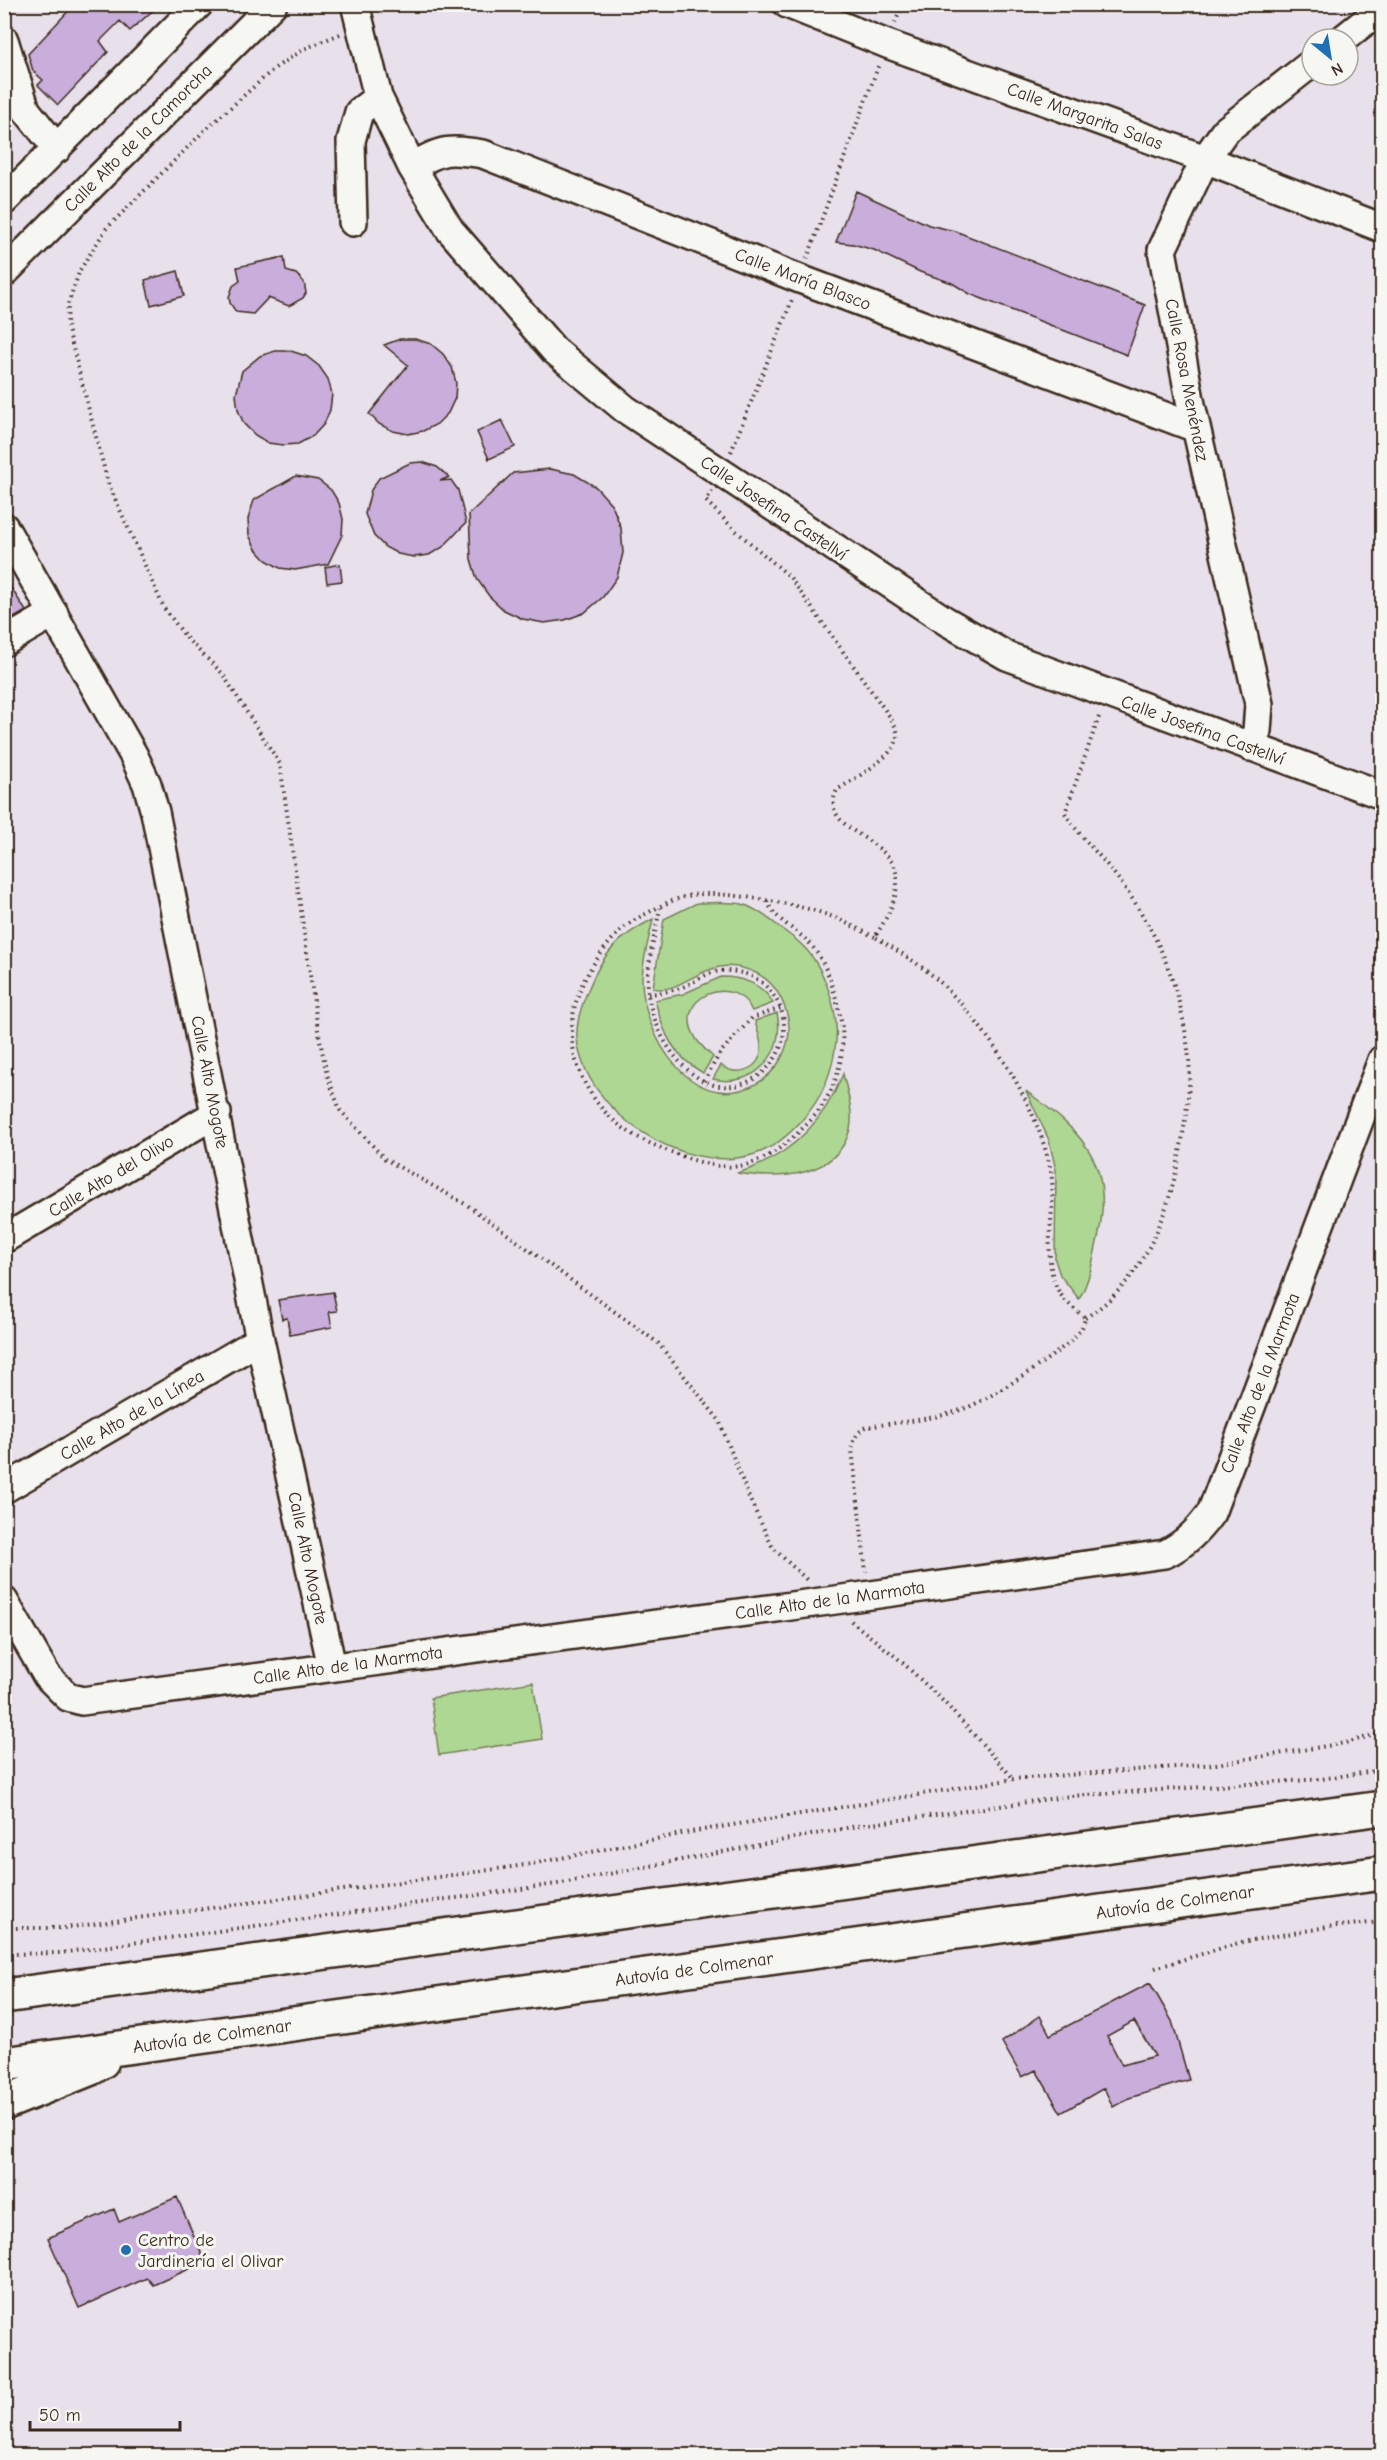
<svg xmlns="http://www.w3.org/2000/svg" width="1387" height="2460" font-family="'Comic Neue',sans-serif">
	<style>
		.green { fill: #afd794; stroke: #758059; stroke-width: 1.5 }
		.building { fill: #c9adda; stroke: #3b2a1e; stroke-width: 1.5; fill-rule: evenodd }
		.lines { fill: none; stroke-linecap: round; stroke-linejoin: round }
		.minor-casing { stroke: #3b2a1e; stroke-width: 32 }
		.highway-casing { stroke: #3b2a1e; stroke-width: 38 }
		.path { stroke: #3b2a1e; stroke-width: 4; stroke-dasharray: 1.5 4.5; stroke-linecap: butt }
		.minor { stroke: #f6f6f2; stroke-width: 27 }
		.highway { stroke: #f6f6f2; stroke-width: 33 }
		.poi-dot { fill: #1f6fb2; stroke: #f6f6f2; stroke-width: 2 }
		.labels { text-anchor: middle; stroke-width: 6; stroke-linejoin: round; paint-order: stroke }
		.street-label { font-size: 18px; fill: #3b2a1e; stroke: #f6f6f2 }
		.poi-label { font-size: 18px; fill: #3b2a1e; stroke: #f6f6f2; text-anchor: start }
	</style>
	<rect width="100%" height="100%" fill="#e8e0eb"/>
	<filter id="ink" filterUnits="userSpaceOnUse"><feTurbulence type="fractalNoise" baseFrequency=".0167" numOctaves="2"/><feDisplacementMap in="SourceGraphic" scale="12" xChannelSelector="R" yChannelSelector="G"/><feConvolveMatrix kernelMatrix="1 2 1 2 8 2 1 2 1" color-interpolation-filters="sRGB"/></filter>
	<g filter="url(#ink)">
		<path class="green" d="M697,903C711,903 728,901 742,904C755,908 767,917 777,925C785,932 795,938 802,945C824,966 839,1011 836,1041C833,1070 822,1098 803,1119C790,1134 774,1148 755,1154C685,1177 584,1112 577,1038C576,1022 582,1004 588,990C603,953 618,937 653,919C649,939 642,961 642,981C643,1034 690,1114 752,1086C765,1080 774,1071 781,1059C789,1043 792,1027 786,1011C781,995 771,980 756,973C706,949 684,997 653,988L664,919Z
			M721,977C742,977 763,984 773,1003L752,1011C736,972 668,996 697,1040C702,1047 708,1052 713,1057L703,1073C673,1056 663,1033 655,1000L683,994Z
			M777,1013C786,1053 755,1089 713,1079L721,1065C734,1077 760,1071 761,1050C762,1041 757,1030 755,1021Z
			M843,1074C847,1091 854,1112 850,1129C837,1178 778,1180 737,1173C789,1158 823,1123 843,1074Z
			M1026,1091C1088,1136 1116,1167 1096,1247C1092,1265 1088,1284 1079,1299L1060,1275L1055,1260L1056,1170L1049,1140Z
			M533,1682L542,1739L439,1755L431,1698Z"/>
		<path class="building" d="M75,4H160L130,31L120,21L100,41L108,52L58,105L38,85L43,80L33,71L28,54Z
			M856,191L929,225L955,231L1145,305L1127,355L970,294L952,283L920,272L874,250L853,244L836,242Z
			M284,257L286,271L296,274L304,282L306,293L303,298L289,306L268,298L253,314L236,312L230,303L229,297L233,286L240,281L237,267Z
			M178,271L184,296L151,305L145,280Z
			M400,339H415L431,344L443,354L452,367L456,383L455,398L448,413L437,424L423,431L408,434L393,431L379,424L369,414L408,365L384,345Z
			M275,351H291L306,356L319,366L328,379L332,394L330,410L324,424L313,436L298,444L283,445L268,443L255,435L244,424L238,410L236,395L242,371L260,356Z
			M502,420L515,447L489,459L477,432Z
			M422,462L437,467L449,477L440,481L451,480L458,490L466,523L443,547L429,555L414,557L398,554L385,547L374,536L365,514L371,490L379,478L410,463Z
			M550,469L574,474L596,487L612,505L621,528L623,553L617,577L603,597L584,613L565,620L544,623L523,619L504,610L489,596L477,579L471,559L469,514L513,473Z
			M296,476L318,480L331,490L339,503L343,519L342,535L328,564L295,570L280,568L266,560L256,549L249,535L248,519L254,500Z
			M340,564L342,581L327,583L325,567Z
			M4,577L26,611L4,624Z
			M333,1292L337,1311L329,1312L332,1327L290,1335L287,1318L282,1319L278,1300Z
			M1150,1983L1172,2021L1189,2080L1129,2098L1113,2107L1104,2088L1061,2113L1036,2070L1022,2077L1002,2042L1040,2016L1050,2035ZM1134,2021L1155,2056L1122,2065L1107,2036Z
			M177,2197L205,2262L153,2285L147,2278L79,2308L48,2238L114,2209L119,2222Z"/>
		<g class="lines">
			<g class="minor-casing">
				<path id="minor" d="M355,4L378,97L412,167L450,230L554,350L625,409L946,621L1007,656L1382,795
					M787,4L887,44L1205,159L1382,228
					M1343,39L1382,8
					M4,40L26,110L57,149
					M412,167C442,148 449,149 483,154L800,279L1196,428
					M4,201L199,4
					M353,222L351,141L359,112L378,97
					M4,273L273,4
					M4,527L134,756L147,784L155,812L260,1340L332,1667
					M4,642L54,613
					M1250,747L1257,731L1259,704L1190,400L1162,250L1205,159L1225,131L1312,63
					M4,1239L217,1113
					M4,1489L260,1340
					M4,1601L47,1676L68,1697L82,1701L828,1601L1165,1554C1185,1544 1198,1531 1211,1513L1382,1060"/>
			</g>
			<g class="highway-casing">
				<path id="highway" d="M4,1996L1382,1808
					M4,2064L1382,1873
					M4,2103L91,2068L102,2061"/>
			</g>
			<path class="path" d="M895,23L903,4
				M340,34L304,49L275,68L204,131L106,229L80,270L68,304L67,325L108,483L164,608L188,640L222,673L280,764L318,1030L327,1075L340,1110L385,1159L467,1205L658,1343L719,1420L750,1500L773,1548L808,1581
				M807,259L879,64
				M731,452L792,300
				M712,491L706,501L735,530L789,576L890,717C894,724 899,731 897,739C894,757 852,780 837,790C816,833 898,836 897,881C897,902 885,920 875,937C898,951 922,965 942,984C990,1031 1035,1101 1050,1167C1060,1208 1035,1266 1065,1300C1071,1307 1079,1312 1085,1318C1084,1322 1083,1327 1080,1331C1065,1351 990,1399 966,1408C935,1420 899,1422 866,1427C856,1433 854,1439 852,1449L866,1572
				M767,901C776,922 797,929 811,945C826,962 834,989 839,1011C849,1050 837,1094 808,1123C789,1142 768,1161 740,1166C719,1169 694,1161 674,1153C652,1145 629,1135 611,1118C567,1075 559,1016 593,965C605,947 620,927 640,917C657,908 673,898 693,895C719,890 796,904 822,913C840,919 858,929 875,937
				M648,994C660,993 672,991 683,987C697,981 709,970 725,971C749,971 766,981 777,1001C801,1043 760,1096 714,1085C690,1078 670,1054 660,1032C655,1020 649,1007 648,993C646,965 655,935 660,908
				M704,1081L720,1053L752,1018L781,1008
				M1085,1318C1151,1277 1174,1199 1184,1127C1187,1106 1191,1081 1189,1059C1185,1017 1173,972 1153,934C1139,907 1122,882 1102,859C1089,844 1075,830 1065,813L1100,714
				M851,1621L901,1661L945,1703L1014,1779
				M4,1928H64L526,1865L696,1831L1014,1779L1216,1764L1345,1743L1382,1733
				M4,1954L60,1953L557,1884L857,1826L1071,1796L1321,1779L1382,1770
				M1155,1968L1242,1942L1327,1927L1382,1922"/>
			<use href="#minor" class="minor"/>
			<use href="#highway" class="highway"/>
		</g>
	</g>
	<circle class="poi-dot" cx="126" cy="2250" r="6"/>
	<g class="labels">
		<g class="street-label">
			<text transform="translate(1085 116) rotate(20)" y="6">Calle Margarita Salas</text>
			<text transform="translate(138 138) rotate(-45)" y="6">Calle Alto de la Camorcha</text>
			<text transform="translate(803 279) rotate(21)" y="6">Calle María Blasco</text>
			<text transform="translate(1187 380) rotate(79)" y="6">Calle Rosa Menéndez</text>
			<text transform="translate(774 508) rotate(34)" y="6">Calle Josefina Castellví</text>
			<text transform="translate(1203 730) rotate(20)" y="6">Calle Josefina Castellví</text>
			<text transform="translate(210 1082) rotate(79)" y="6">Calle Alto Mogote</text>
			<text transform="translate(111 1176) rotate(-31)" y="6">Calle Alto del Olivo</text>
			<text transform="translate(1260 1383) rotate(-69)" y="6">Calle Alto de la Marmota</text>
			<text transform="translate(132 1415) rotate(-30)" y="6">Calle Alto de la Línea</text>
			<text transform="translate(308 1558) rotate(78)" y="6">Calle Alto Mogote</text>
			<text transform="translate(830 1600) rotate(-8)" y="6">Calle Alto de la Marmota</text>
			<text transform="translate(348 1665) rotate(-8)" y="6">Calle Alto de la Marmota</text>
			<text transform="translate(1175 1902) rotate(-8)" y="6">Autovía de Colmenar</text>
			<text transform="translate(694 1969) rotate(-8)" y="6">Autovía de Colmenar</text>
			<text transform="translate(212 2036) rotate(-8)" y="6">Autovía de Colmenar</text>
		</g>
		<g class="poi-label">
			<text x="138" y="2246">Centro de<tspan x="138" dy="21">Jardinería el Olivar</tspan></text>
		</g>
	</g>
	<rect width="1387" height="2460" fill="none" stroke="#f6f6f2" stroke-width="24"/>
	<rect x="12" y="12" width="1363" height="2436" fill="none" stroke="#3b2a1e" stroke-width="2" filter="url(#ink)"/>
	<g transform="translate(1330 57) rotate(150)"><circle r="28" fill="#f6f6f2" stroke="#aba49d" stroke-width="1.5"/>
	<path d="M0-4.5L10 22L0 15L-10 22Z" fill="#1f6fb2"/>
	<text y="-9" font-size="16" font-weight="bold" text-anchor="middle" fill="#3b2a1e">N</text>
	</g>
	<path d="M30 2421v9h150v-9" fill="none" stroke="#3b2a1e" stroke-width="3"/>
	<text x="39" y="2421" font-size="18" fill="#3b2a1e" stroke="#f6f6f2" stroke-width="4.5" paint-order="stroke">50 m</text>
</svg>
